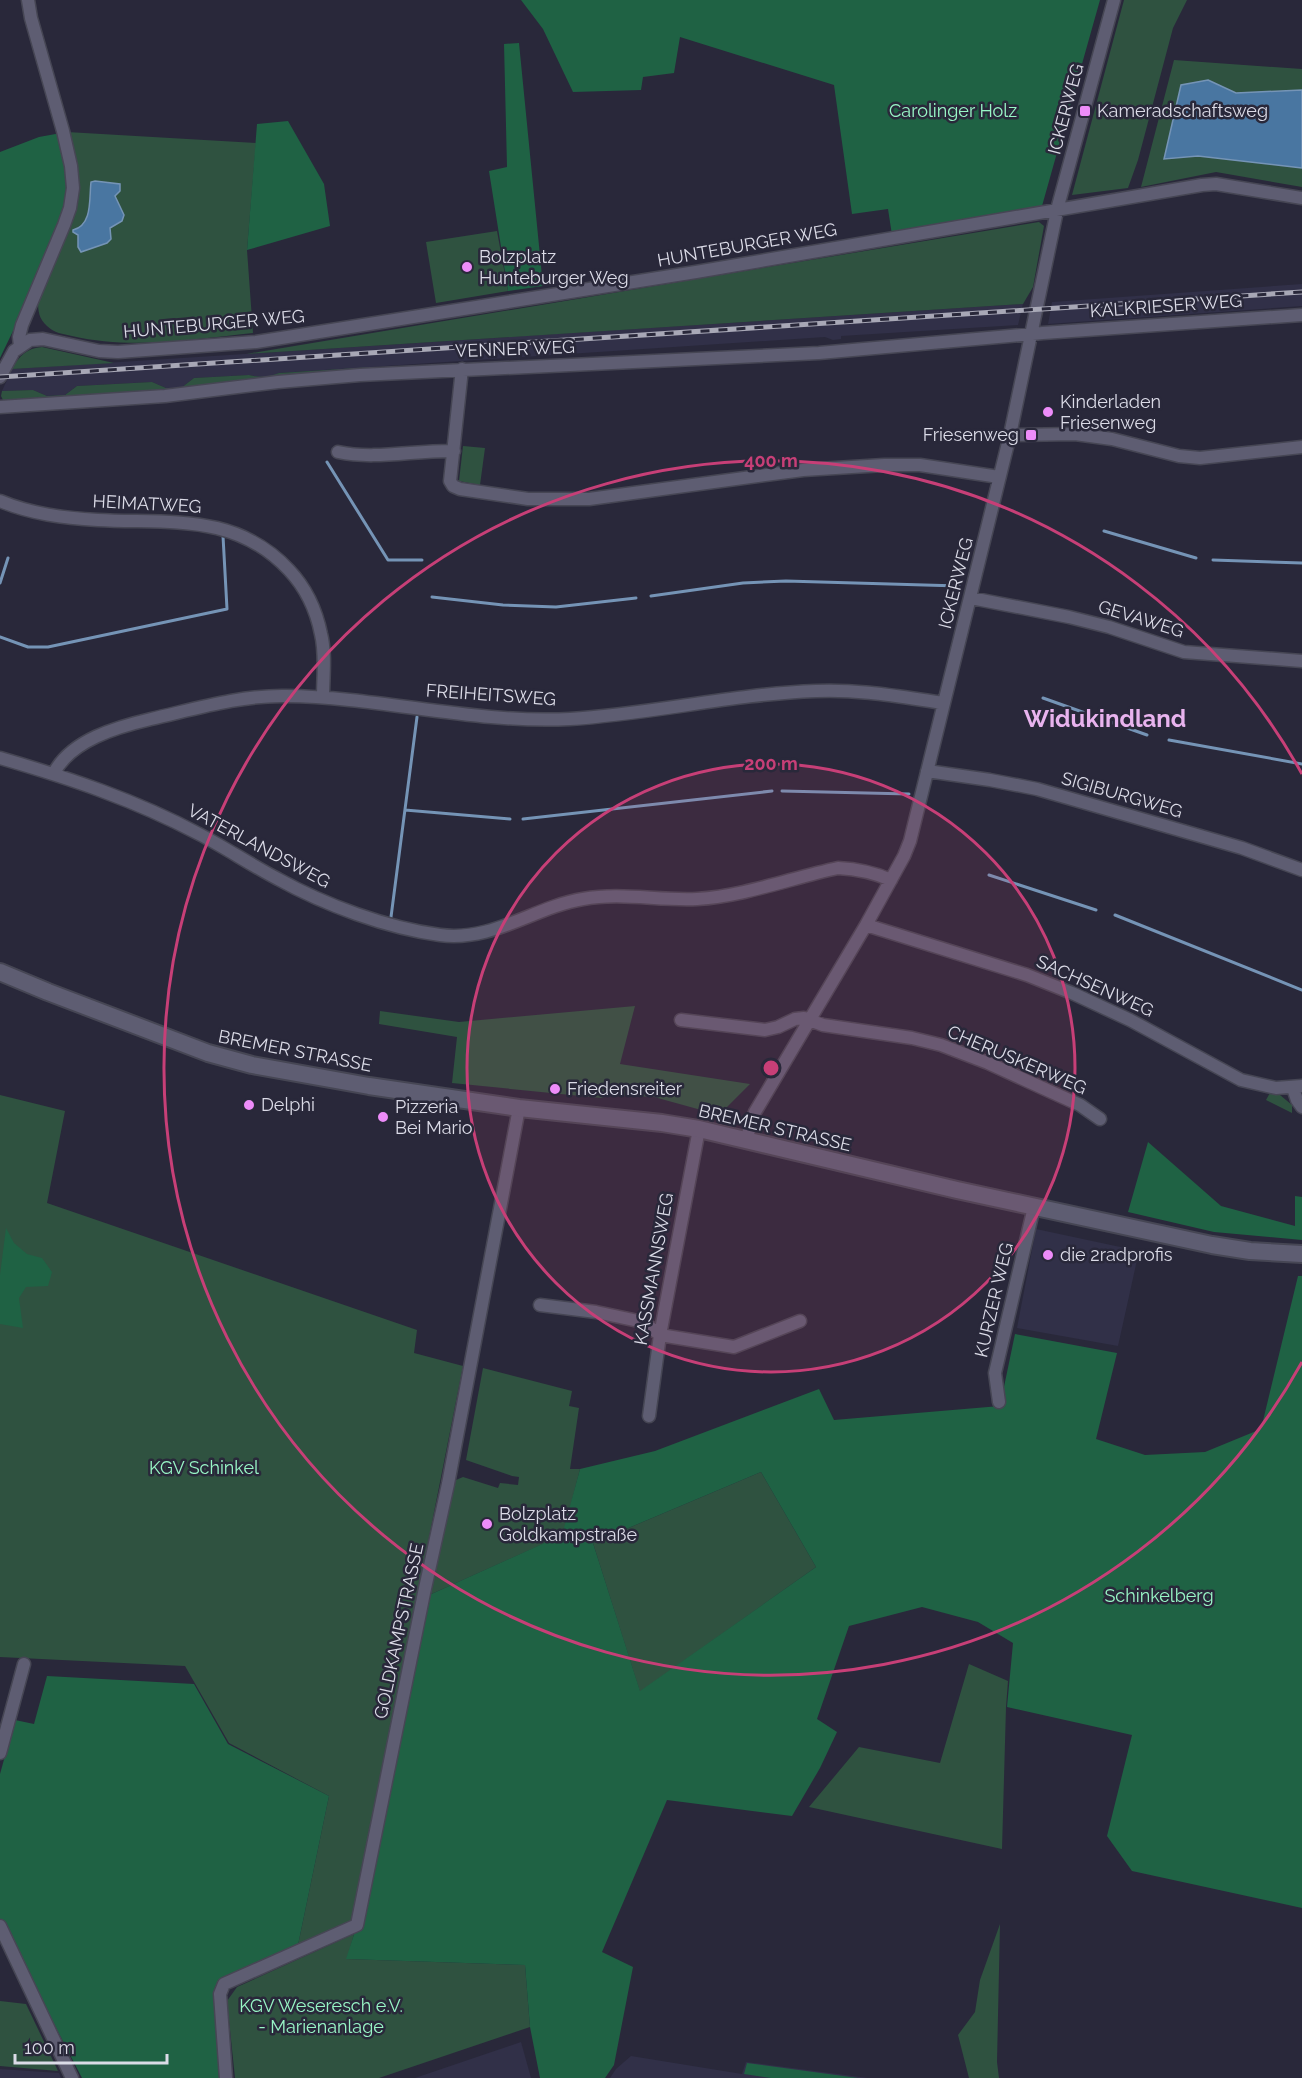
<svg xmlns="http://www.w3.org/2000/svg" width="1302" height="2078" font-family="Raleway,sans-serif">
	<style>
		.built { fill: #313048 }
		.green { fill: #2f5240 }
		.forest { fill: #1f6244; fill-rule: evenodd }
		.water { fill: #4976a1; stroke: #7594b6; stroke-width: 1.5 }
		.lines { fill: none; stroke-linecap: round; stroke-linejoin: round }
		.stream { stroke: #7594b6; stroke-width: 3 }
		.minor-casing { stroke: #464654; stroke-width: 15 }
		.secondary-casing { stroke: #464654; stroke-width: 20 }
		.minor { stroke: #5e5d72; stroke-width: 12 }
		.secondary { stroke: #5e5d72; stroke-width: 16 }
		.rail-casing { stroke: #a8a8b6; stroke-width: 5 }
		.rail { stroke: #29283a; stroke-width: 3; stroke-dasharray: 9; stroke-linecap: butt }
		.ring { fill: none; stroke: #c73f77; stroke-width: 3 }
		.poi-dot { fill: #ed8cf9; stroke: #29283a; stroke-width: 2 }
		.labels { text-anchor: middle; stroke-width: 5; stroke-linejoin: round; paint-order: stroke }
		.street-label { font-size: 18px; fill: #dbdbe7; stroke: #29283a }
		.park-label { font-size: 18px; fill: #98f6c6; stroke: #29283a }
		.poi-label { font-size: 18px; fill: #dbdbe7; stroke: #29283a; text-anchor: start }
		.district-label { font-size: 24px; font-weight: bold; fill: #e8b3ee; stroke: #29283a }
		.centre { fill: #c73f77; stroke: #29283a; stroke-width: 3 }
		.ring-label { font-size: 18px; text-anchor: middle; font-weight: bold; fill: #c73f77; stroke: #29283a; stroke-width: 5; stroke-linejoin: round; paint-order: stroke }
	</style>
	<rect width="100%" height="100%" fill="#29283a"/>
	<path class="built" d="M1302,284V306L1048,324L1052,302Z
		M1023,304L1018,325L841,336V339L833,340L825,337L279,373L272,376L258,377L249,375L194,378L181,388H166L152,382L77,386L65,395L47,396L33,390L2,391L12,369Z
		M1036,1229L1139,1251L1118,1346L1017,1328Z
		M521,2042L531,2078H415Z
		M631,2056L742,2074L746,2062L868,2078H610L616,2069Z
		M0,2069L59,2073L61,2078H0Z"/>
	<path class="green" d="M1124,0H1187L1173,28L1138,160L1128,188L1072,195Z
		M1174,60L1302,69V187L1216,172L1141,187Z
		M67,132L256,143L247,250L253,333C194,339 132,350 72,336C63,334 54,333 47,326C39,319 38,311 38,301Z
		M1039,222L1044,226L1033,287L1023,304L246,354Z
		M497,231L508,291L436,303L426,242Z
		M42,347L114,363L12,369C19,356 27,348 42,347Z
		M373,367L165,392L9,402L3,400L1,396L2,391L33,390L47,396L65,395L77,386L152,382L166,388H181L194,378L249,375C260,378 269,377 279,373Z
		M463,446L485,448L480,485L459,481Z
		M635,1006L620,1064L750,1084L725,1109L712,1113L654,1097L611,1095L601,1098L452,1083L457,1037L379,1024L380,1011L459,1022Z
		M1271,1091L1280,1095L1292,1105V1113L1266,1100Z
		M0,1095L65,1111L47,1203L417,1330L414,1353L463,1366L353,1921L298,1945L329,1796L229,1743L185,1666L0,1657Z
		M483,1368L572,1391L569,1406L579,1408L570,1469H580L563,1535L427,1596L456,1480L463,1477L498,1488L500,1483L518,1485L519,1477L512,1476L466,1460Z
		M761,1472L816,1567L640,1692L593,1543Z
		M969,1664L1008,1681L1006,1707L1002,1849L809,1807L859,1747L940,1763Z
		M1000,1924L997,2062L999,2078H969L958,2035L975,2012L980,1980Z
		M354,1934L347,1959L525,1965L530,2027L379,2078H235L227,2001L237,1987Z
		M0,2001L26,2004L58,2071L0,2066Z"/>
	<path class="forest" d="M521,0H1100L1042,206L892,235L888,209L852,214L834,85L680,37L674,73L643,77L641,90L573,92L543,29Z
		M519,43L543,286L508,291L489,171L507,167L504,44Z
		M288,121L324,184L330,226L247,250L257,124Z
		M61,133L69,166L67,204L25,306L0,358V152L39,137Z
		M1148,1142L1221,1206L1295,1226V1196L1302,1197V1240L1214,1232L1128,1212Z
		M6,1228L14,1243L27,1254L42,1258L52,1272L48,1286L26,1287L19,1298L23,1328L0,1324V1275Z
		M1298,1276H1302V1908L1132,1871L1107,1836L1132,1735L1007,1707L1013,1643L978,1622L922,1607L849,1626L817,1719L837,1732L820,1768L792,1816L667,1800L602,1952L633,1967L614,2065L605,2078H540L530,2027L525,1965L346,1959L357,1925L427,1596L562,1535L580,1469L655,1451L819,1389L834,1420L1000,1406L1015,1334L1117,1353L1096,1439L1145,1455L1205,1452L1261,1429ZM761,1472L816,1567L640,1691L593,1543Z
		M47,1676L194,1684L228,1744L329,1796L298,1945L215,1987L219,2078H82L0,1920V1774L15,1720L34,1724Z
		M747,2063L858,2078H771L744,2074Z"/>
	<path class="water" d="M1208,80L1236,93L1302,90V168L1198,156L1164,159L1181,85Z
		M95,181L120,184V191L115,196L124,215L122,221L110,228L111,239L107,243L81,252L78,247V235L73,232V230C93,225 89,198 91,182Z"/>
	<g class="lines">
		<path class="stream" d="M327,462L388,560H422
			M1104,531L1196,558
			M1213,560L1302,563
			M0,583L8,558
			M651,596L743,583L786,581L959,586
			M432,597L503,605L556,607L636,598
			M0,637L28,647H48L227,609L223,536
			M1043,698L1147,735
			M1169,740L1302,764
			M782,791L909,794
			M405,810L510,819
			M523,819L772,791
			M989,875L1096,910
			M1115,915L1302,990
			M391,917L417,717"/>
		<g class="minor-casing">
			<path id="minor" d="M20,346L19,337L22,325L64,225L70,208L73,188L71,166L63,131L31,18L28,0
				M462,369L450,481L453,486L460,489L528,499H589L803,470L884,465H920L999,477
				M0,377L14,351L30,340L43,339L99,351L118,352L256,342L696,272L1202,185L1216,184L1302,198
				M0,407L165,396L278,382L360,375L819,353L1043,333L1302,315
				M1010,435L1075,434L1112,439L1179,456L1200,458L1302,447
				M338,452C375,460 416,450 454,451
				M0,501C31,514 64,518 98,520C168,524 235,512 289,570C306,588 316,609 321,634C326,654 323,677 323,697
				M971,598L1069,617L1109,627L1184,652L1302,661
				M0,758C69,778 135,800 199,834C226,848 251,865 278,879C325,905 387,928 440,935C493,942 534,907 583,899C621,892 659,901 697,899C745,896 791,878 838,868C858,869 873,872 891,880
				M927,771L990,780L1037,789L1242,848L1302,870
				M54,773C71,740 117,727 151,719C195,709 241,695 286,696C381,697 474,724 570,719C652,714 733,694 816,691C859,689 901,697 944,703
				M866,925L1027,975L1072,993L1130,1020L1241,1080L1276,1088L1302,1086
				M681,1020L765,1030L778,1027L795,1019L804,1018L823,1025L912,1038L941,1045L988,1063L1080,1105L1100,1119
				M1293,1088L1297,1100L1302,1107
				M746,1140L755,1112L866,925L904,856L910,841L1010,435L1058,206L1114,0
				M540,1305L596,1312L643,1322L660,1335L734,1347L800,1321
				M999,1402L995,1373L1034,1207
				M649,1416L660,1335L699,1129
				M0,1753L24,1664
				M0,1926L72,2078
				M226,2078L220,1994L224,1984L357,1925L424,1593L448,1484L519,1108"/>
		</g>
		<g class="secondary-casing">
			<path id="secondary" d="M0,972L48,992L208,1053L252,1065L369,1086L519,1108L662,1123L699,1129L957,1190L1212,1245L1250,1251L1302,1254"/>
		</g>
		<use href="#minor" class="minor"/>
		<use href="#secondary" class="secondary"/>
		<g class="rail-casing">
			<path id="rail" d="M0,377L1302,292"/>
		</g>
		<use href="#rail" class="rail"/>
	</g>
	<circle cx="771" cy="1068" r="304" fill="#c73f77" fill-opacity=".12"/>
	<g class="ring">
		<circle cx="771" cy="1068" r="304"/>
		<path d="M1302 1362A607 607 0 1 1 1302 774"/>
	</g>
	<g class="poi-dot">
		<rect x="1079" y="105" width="12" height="12" rx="3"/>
		<circle cx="467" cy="267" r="6"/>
		<circle cx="1048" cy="412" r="6"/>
		<rect x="1025" y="429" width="12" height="12" rx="3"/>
		<circle cx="555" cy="1089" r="6"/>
		<circle cx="249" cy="1105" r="6"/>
		<circle cx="383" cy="1117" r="6"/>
		<circle cx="1048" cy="1255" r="6"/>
		<circle cx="487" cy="1524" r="6"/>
	</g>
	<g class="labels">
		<g class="street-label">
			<text transform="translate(1066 109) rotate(-75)" y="6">ICKERWEG</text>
			<text transform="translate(747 245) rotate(-10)" y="6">HUNTEBURGER WEG</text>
			<text transform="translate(1166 306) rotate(-4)" y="6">KALKRIESER WEG</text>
			<text transform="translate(214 324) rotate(-5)" y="6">HUNTEBURGER WEG</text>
			<text transform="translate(515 349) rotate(-2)" y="6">VENNER WEG</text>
			<text transform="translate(147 504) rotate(3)" y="6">HEIMATWEG</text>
			<text transform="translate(956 583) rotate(-76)" y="6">ICKERWEG</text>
			<text transform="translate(1141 619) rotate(17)" y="6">GEVAWEG</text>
			<text transform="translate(491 695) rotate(4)" y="6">FREIHEITSWEG</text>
			<text transform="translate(1122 795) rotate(16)" y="6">SIGIBURGWEG</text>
			<text transform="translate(259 846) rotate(28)" y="6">VATERLANDSWEG</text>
			<text transform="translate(1095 986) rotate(24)" y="6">SACHSENWEG</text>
			<text transform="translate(295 1051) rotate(11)" y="6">BREMER STRASSE</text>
			<text transform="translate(1017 1060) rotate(23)" y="6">CHERUSKERWEG</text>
			<text transform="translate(775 1128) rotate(13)" y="6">BREMER STRASSE</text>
			<text transform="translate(654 1269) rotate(-80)" y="6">KASSMANNSWEG</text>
			<text transform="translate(994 1300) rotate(-77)" y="6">KURZER WEG</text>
			<text transform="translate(399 1631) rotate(-78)" y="6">GOLDKAMPSTRASSE</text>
		</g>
		<g class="park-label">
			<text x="953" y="117">Carolinger Holz</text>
			<text x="204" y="1474">KGV Schinkel</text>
			<text x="1159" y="1602">Schinkelberg</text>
			<text x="321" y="2012">KGV Weseresch e.V.<tspan x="321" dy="21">- Marienanlage</tspan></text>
		</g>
		<g class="poi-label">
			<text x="1097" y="117">Kameradschaftsweg</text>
			<text x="479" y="263">Bolzplatz<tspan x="479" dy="21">Hunteburger Weg</tspan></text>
			<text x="1060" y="408">Kinderladen<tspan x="1060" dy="21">Friesenweg</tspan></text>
			<text x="1019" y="441" text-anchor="end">Friesenweg</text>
			<text x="567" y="1095">Friedensreiter</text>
			<text x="261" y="1111">Delphi</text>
			<text x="395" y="1113">Pizzeria<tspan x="395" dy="21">Bei Mario</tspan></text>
			<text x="1060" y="1261">die 2radprofis</text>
			<text x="499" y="1520">Bolzplatz<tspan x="499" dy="21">Goldkampstraße</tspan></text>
		</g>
		<g class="district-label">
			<text x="1105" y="727">Widukindland</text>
		</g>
	</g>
	<circle cx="771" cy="1068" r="9" class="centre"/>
	<g class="ring-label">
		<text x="771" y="467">400 m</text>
		<text x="771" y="770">200 m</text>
	</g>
	<path d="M15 2054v9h152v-9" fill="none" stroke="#dbdbe7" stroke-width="3"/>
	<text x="24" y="2054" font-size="18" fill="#dbdbe7" stroke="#29283a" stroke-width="4.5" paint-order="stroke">100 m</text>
</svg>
